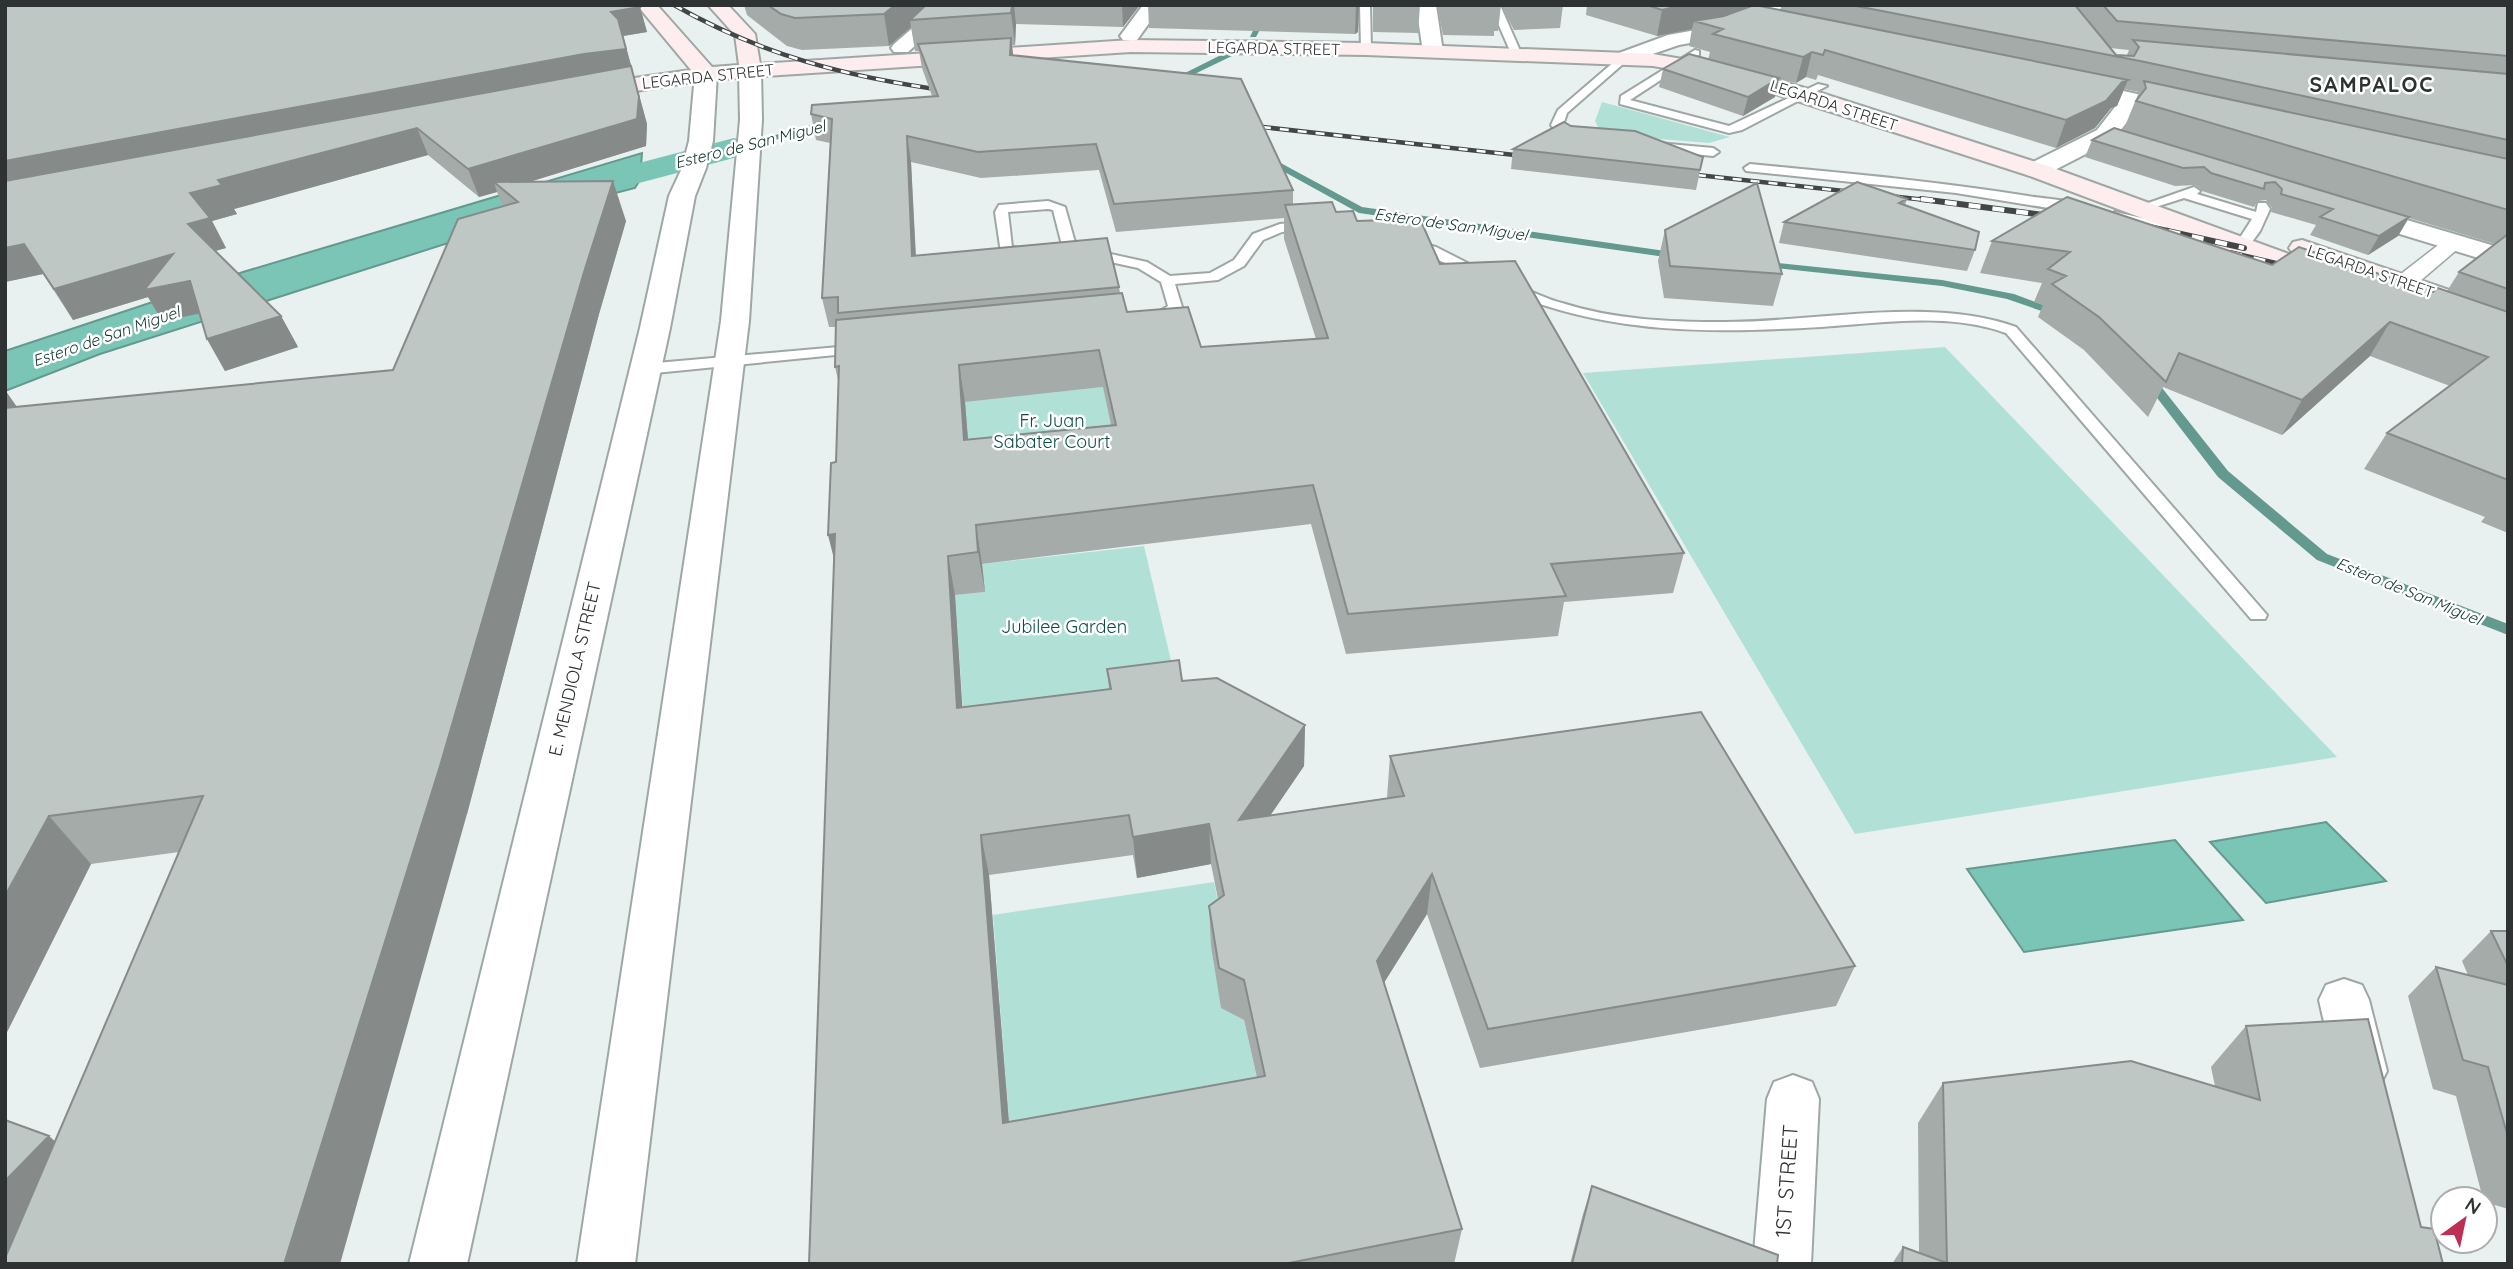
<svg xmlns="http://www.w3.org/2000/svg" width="2513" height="1269" font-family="Quicksand,sans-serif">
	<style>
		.green { fill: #b1e1d6 }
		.water { fill: #7bc5b7; stroke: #64998f; stroke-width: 2 }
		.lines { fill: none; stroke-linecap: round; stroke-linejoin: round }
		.stream { fill: #64998f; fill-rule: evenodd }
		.canal { fill: #7bc5b7; fill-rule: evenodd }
		.service-casing { stroke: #9fa7a5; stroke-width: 4 }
		.pedestrian-casing { stroke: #9fa7a5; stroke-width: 3 }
		.minor-casing { stroke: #9fa7a5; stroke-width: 4 }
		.tertiary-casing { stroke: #9fa7a5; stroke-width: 4 }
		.secondary-casing { stroke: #9fa7a5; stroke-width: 4 }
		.service { fill: #fff; fill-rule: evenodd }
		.pedestrian { fill: #fff; fill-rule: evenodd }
		.minor { fill: #fff; fill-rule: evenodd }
		.tertiary { fill: #fff; fill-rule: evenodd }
		.secondary { fill: #fdedef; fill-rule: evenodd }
		.rail-far1-casing { stroke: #424646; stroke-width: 4.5 }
		.rail-casing { stroke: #424646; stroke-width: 6 }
		.rail-far1 { stroke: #fff; stroke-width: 2.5; stroke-dasharray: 9; stroke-linecap: butt }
		.rail { stroke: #fff; stroke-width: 4.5; stroke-dasharray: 12; stroke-linecap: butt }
		.wall { fill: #a4aba9; fill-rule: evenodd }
		.shaded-wall { fill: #868b8a }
		.building { fill: #bfc7c5; stroke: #868b8a; stroke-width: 2; fill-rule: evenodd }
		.labels { text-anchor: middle; stroke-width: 5; stroke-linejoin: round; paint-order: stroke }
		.far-street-label { font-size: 16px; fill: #2f3232; stroke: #fff }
		.far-water-label { font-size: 16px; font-style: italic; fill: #11362f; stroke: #fff }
		.park-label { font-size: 18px; fill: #0b4d44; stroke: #fff }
		.street-label { font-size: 18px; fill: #2f3232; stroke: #fff }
		.far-district-label { font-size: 21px; font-weight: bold; letter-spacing: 2px; fill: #2f3232; stroke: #fff }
		.near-street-label { font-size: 21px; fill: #2f3232; stroke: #fff }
	</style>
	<rect width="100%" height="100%" fill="#e8f1ef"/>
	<path class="green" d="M1602,102L1730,137L1709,143L1611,135L1598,127L1595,121Z
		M1945,347L2337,757L1855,834L1583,373Z
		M1103,387L1137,442L971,478L962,402Z
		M1144,546L1177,686L963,712L955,595L984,592L982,564Z
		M1214,882L1225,935L1221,1007L1244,1020L1265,1115L1012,1161L993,915Z"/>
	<path class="water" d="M642,153L640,180L635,188L558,208L100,354L5,391V351L243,272Z
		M2326,822L2386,881L2266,903L2210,842Z
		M2175,840L2243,920L2024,952L1967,869Z"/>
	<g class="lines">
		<path class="stream" d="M1265,5H1273L1256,37H1250Z
			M1231,50L1235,53L1234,55L1176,83L1169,81Z
			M833,119L838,122L836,124L734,151L729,148Z
			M1264,154L1362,207L1679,253L1685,256L1679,259L1359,213L1261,159V155Z
			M1760,261L1942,280L2014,294L2068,314L2062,318L2007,299L1942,286L1756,266L1754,264Z
			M2147,373L2151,374L2228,471L2327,554L2508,624V635L2317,560L2218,477L2141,377Z"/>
		<path class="canal" d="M734,138L745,141L750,148L745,155L571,201L559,198L554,191L559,184Z"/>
		<g class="service-casing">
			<path id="service" d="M1360,5H1370L1371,49L1366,52L1361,49Z
				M1490,5H1500L1521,53L1520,55L1511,53Z
				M1695,50L1699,51V55L1630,100L1729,126L1818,84L1827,86L1742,130L1729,133L1620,104L1621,96Z
				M1622,55L1631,57L1567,113L1563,125L1568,133L1580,137V141L1560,137L1551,125L1558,110Z
				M1658,143L1713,148L1719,152L1713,156L1654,150L1652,147Z
				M1750,164C1843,173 1936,181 2028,196C2044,199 2073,199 2085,209L2079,213L1956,193L1746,171L1744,168Z
				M2194,187L2200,191L2197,194L2256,212L2258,203H2266L2270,209L2260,231L2246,250H2236L2234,247L2252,219L2184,198L2140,212L2134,208Z
				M1048,201L1065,207L1076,246L1066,252L1059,248L1062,245L1053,210L1048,209L1008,212L1012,247L1032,249L1034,252L1027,256L1001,253L995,212L999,205Z
				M2115,212L2160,222L2174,218L2180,222L2161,230L2110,219L2109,216Z
				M1310,221L1317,225L1315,228L1282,232L1263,240L1244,266L1218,280L1175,284L1182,307C1174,317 1161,325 1147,322L1145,319C1149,313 1161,312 1168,306L1161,282L1138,268L1083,256L1081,253L1088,249L1147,262L1170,276L1210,273L1234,260L1253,234L1280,224Z
				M1411,241L1436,247L1487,273L1485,276C1474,278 1424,252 1406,248L1404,245Z
				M1517,287C1532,291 1547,299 1562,303C1615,320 1671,322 1725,322C1817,322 1930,296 2016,327L2267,615L2265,619H2251L2006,333C1947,312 1882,323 1821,327C1711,333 1617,335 1512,294V288Z
				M861,345L866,346L868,349L866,352L645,374L637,369L645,364Z"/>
		</g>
		<g class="pedestrian-casing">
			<path id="pedestrian" d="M2453,237L2460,239L2463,243L2460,247L2413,287H2397L2394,282L2397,277L2446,239Z"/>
		</g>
		<g class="minor-casing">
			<path id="minor" d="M939,5H960L908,52H894L891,48L894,44Z
				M1143,5H1162L1137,40H1123L1120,36Z
				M1416,5H1436L1443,52L1440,56H1426L1423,52Z
				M2069,79L2196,107L2199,112L2196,117L2188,119L2138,108L2113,140L2045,175L2036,177L2027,175L2024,170L2027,165L2097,130L2118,103L2061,91L2058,86L2061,81Z
				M2353,204L2508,250V267L2344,217L2340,212L2344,207Z
				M2344,979L2362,985L2369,1000L2387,1071L2379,1087L2361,1094L2343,1087L2335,1071L2319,1000L2326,985Z
				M1793,1075L1812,1082L1819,1099L1811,1264H1753L1767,1099L1774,1082Z"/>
		</g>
		<g class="tertiary-casing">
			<path id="tertiary" d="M1771,5H1799L1797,9L1718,38L1679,45L1626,63L1619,61L1616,57L1619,53L1668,35L1707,28Z
				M750,65L758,66L761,71L762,120L749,321L635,1264H577L721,321L740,120L739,71L742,66Z
				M706,68L714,69L717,74L713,141L706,168L695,196L670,328L467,1264H409L640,328L669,196L682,168L689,141L695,74L698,69Z"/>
		</g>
		<g class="secondary-casing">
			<path id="secondary" d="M637,5H657L712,67L739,65L735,35L708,5H728L755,34L760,64L1131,40L1366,43L1653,54L1735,68L1812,90L2045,165L2338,272L2342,278L2338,284L2328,286L2318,284L2027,175L1732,80L1653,66L1366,55L1131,52L706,80L585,99L577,97L574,92L577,87L585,85L691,70Z
				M2302,240L2508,310V329L2293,254L2289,248L2293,242Z"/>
		</g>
		<use href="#service" class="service"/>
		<use href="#pedestrian" class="pedestrian"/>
		<use href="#minor" class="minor"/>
		<use href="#tertiary" class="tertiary"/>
		<use href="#secondary" class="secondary"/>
		<g class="rail-far1-casing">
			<path id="rail-far1" d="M674,5C764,56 847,77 949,91
				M1244,125L1533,157
				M1679,173L1935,201"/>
		</g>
		<g class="rail-casing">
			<path id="rail" d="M1921,199L2058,217
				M2145,226L2244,248
				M2230,253L2294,268"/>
		</g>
		<use href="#rail-far1" class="rail-far1"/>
		<use href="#rail" class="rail"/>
	</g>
	<path class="wall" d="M5,5L640,7L647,32L623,36L647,124L646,146L529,182L626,221L599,314L467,814L55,1142L179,852L91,864L5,1036V390L17,407L393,370L503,206L497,192L479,197L428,155L234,209L237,214L212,221L226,248L215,251L281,316L298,347L225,371L207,339L200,313L162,321L148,297L73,320L43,274L5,282Z
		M744,5H1140L1123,27L1016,24L1015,45H1012L1013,55L1293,190V204L1336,212L1357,221L1440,264L1684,553L1673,593L1564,602L1558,636L1346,654L1311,524L982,564L985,592L955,595L962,707L1109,689L1107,669L1182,681L1305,725L1304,766L1270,815L1387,798L1390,756L1855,966L1836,1006L1480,1068L1427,914L1384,983L1462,1229L1454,1264H809L834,559L839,384L835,367L836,327H829L822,298L830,143L816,140L811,114L932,96L922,68L919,51H915L911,27L889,46L802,50L787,46L747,15ZM911,162L981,178L1099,170L1116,232L1284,218V239L1316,339L1201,347L1127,312L1120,293L1119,287L916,255ZM1103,387L1111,425L968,440L965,402ZM1133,855L1137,878L1211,864L1218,899L1209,906L1211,946L1221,1008L1244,1020L1257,1078L1009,1122L989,875Z
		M1148,5H1359L1358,32L1355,34L1149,28Z
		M1373,5H1420L1418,33L1373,32Z
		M1437,5H1501L1498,31H1494V36L1443,35Z
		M1501,5H1563L1560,28L1514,30Z
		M1587,5H1763L1760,6L1780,10L1782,5H2508V533L2481,522L2485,517L2364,469L2387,433L2450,386L2370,356L2282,435L2163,387L2148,417L2084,350L2038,317L2043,305L2034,302L2042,283L1980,273L1992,241L2272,265L2433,292L2447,291L2459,272L2495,244L2409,218L2398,236L2368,255L2310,235L2316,225L2271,212L2272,208L2266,200L2258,201L2254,207L2202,191L2195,185L2175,186L2085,157L2092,140L2123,131L2139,92L2124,89L2117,106L2111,108L2095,128L2056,148L1818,75L1816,80L1806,77L1796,83L1779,79L1775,97L1743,116L1659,87L1663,69L1708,60L1710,52L1689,46L1692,29L1657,36L1586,15ZM2110,48L2129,50L2127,55H2116Z
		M1571,126L1703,157L1696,190L1511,169L1513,149Z
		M1907,199L1905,205L1975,250L1967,271L1779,243L1784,222Z
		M1665,230L1782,274L1773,306L1664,298L1658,261Z
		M2491,931H2508V1209L2485,1202V1199H2483L2456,1096L2433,1089L2408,996L2436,967L2468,975L2462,961Z
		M2246,1026L2421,1227L2443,1264H1892L1903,1247L1919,1253L1918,1123L1943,1083L2215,1086L2211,1067Z
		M1592,1186L1777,1264H1570L1583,1214Z"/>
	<path class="shaded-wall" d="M895,5H936L910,20L911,27L889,46L884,14Z
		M1012,5H1014L1016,24L1015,45L1011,13Z
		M1122,5H1140L1123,27Z
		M1356,5H1359L1358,32L1355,34Z
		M1682,5H1763L1706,25L1694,21L1692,29L1657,36L1662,10Z
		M640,7L647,32L623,36L647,124L646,146L503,190L494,182L497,192L479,197L468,169L633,75L5,193V161L611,12Z
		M1011,38L1014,62L1010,55Z
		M1812,52L1806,77L1796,83L1803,57Z
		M1779,78L1775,97L1743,116L1748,97Z
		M2128,80L2117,106L2111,108L2095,128L2056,148L2066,120L2122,82Z
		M417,128L428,155L234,209L237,214L212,221L226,248L204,254L188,224L190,193L218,180Z
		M907,136L911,162L917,284L912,256Z
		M613,181L626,221L599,314L467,814L340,1264H284L584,272Z
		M2409,217L2398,236L2368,255L2379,236Z
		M24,244L43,274L5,282V248Z
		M173,254L190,281L208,312L162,321L148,297L73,320L54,289Z
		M281,316L298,347L225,371L207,339Z
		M2390,322L2370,356L2282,435L2302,400Z
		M959,365L965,402L971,478L964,440Z
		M5,390L28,423L5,411Z
		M976,525L982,564L985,592L978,552Z
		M835,534L838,575L828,535Z
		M948,556L955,595L965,748L957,708Z
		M1305,725L1304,766L1240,860L1239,820Z
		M49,816L91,864L5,1036V896Z
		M1209,824L1211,864L1137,878L1133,837Z
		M981,835L989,875L1012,1161L1003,1123Z
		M1432,874L1427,914L1373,1000L1377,961Z
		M49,1136L100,1181L5,1264V1181Z"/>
	<path class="building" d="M5,5H639L640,7L611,12L618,19L626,49L584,54L5,161Z
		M768,5H895L884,14L795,18L781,14Z
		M926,5H1012L1011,13L910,20Z
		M1647,5H1682L1662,10Z
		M1754,5H1755L2128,80L2122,82L2106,101L2066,120L1825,50L1823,55L1812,52L1803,57L1713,34L1723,29L1694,21L1724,16Z
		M1851,5H2075L2116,55L2134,56L2139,47L2133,40L2508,74V140L2145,62Z
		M2103,5H2508V56L2117,21Z
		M1011,38L1010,55L1241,79L1293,190L1114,204L1096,144L978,152L907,136L912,256L1107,238L1119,287L838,313V297L822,298L832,119L811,114L812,105L938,96L918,44Z
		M1689,54L1779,78L1748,97L1663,69Z
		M631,66L639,97L637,119L468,169L417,128L218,180L222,185L190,193L210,218L188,224L281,316L207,339L190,281L144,290L173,254L54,289L24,244L5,248V181Z
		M2144,81L2508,159V210L2136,101L2146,88Z
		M1564,122L1571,126L1635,131L1703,157L1700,170L1513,149Z
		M2114,128L2409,217L2379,236L2320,217L2333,209L2281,194L2282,189L2275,182L2265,183L2264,189L2211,173L2204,167L2183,168L2092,140Z
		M613,181L584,272L440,766L284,1264H5V1258L203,796L49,816L5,896V408L393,370L458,219L518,202L494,182Z
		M1857,182L1907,199L1899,203L1979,232L1975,250L1784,222Z
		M1757,183L1782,274L1670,266L1665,230Z
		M2067,197L2272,265L2299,247L2433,292L2438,288L2508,312V480L2387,433L2488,357L2390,322L2302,400L2179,353L2166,382L2099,317L2052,284L2066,276L2048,269L2070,252L1992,241Z
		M1332,202L1336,212L1353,211L1357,221L1420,219L1440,264L1515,261L1684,553L1551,564L1566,596L1348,614L1313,485L976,525L978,552L948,556L957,708L1111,689L1107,669L1179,660L1182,681L1217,678L1305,725L1239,820L1404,796L1390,756L1701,712L1855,966L1488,1029L1432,874L1377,961L1462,1229L1284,1264H809L835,534L828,535L831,463L836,462L839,366L835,367L836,320L1122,293L1127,312L1188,307L1201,347L1328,338L1285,205ZM1099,350L1116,425L964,440L959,365ZM1129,815L1133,837L1209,824L1224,895L1209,906L1219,968L1244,980L1265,1076L1003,1123L981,835Z
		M2508,234V289L2459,272Z
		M2491,931H2508V966Z
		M2436,967L2508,985V1137L2488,1067L2463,1060Z
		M2368,1019L2421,1227L2434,1229L2443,1264H1902L1903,1247L1947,1263L1943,1083L2131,1061L2260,1100L2246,1026Z
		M5,1120L49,1136L5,1181Z
		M1592,1186L1778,1255L1777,1264H1572Z"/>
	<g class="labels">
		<g class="far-street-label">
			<text transform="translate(1274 48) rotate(1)" y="6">LEGARDA STREET</text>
			<text transform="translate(708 76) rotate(-6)" y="6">LEGARDA STREET</text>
			<text transform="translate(1834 105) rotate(18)" y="6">LEGARDA STREET</text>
			<text transform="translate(2371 271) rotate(19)" y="6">LEGARDA STREET</text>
		</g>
		<g class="far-water-label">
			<text transform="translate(750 144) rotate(-14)" y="6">Estero de San Miguel</text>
			<text transform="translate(1451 224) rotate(8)" y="6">Estero de San Miguel</text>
			<text transform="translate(106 336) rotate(-19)" y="6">Estero de San Miguel</text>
			<text transform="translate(2409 591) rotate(22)" y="6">Estero de San Miguel</text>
		</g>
		<g class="park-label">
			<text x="1052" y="427">Fr. Juan<tspan x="1052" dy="21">Sabater Court</tspan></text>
			<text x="1064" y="633">Jubilee Garden</text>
		</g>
		<g class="street-label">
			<text transform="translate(575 669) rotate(-77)" y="6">E. MENDIOLA STREET</text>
		</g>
		<g class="far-district-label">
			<text x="2372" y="92">SAMPALOC</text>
		</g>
		<g class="near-street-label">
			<text transform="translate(1787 1181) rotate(-86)" y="7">1ST STREET</text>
		</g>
	</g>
	<rect width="2513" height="1269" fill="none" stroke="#2f3232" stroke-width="14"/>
	<g transform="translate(2464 1220) rotate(33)"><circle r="33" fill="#ffffff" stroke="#acadad" stroke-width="2"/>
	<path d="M0-5L12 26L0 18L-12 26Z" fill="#be2e55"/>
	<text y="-10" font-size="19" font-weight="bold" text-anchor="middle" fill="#2f3232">N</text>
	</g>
</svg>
